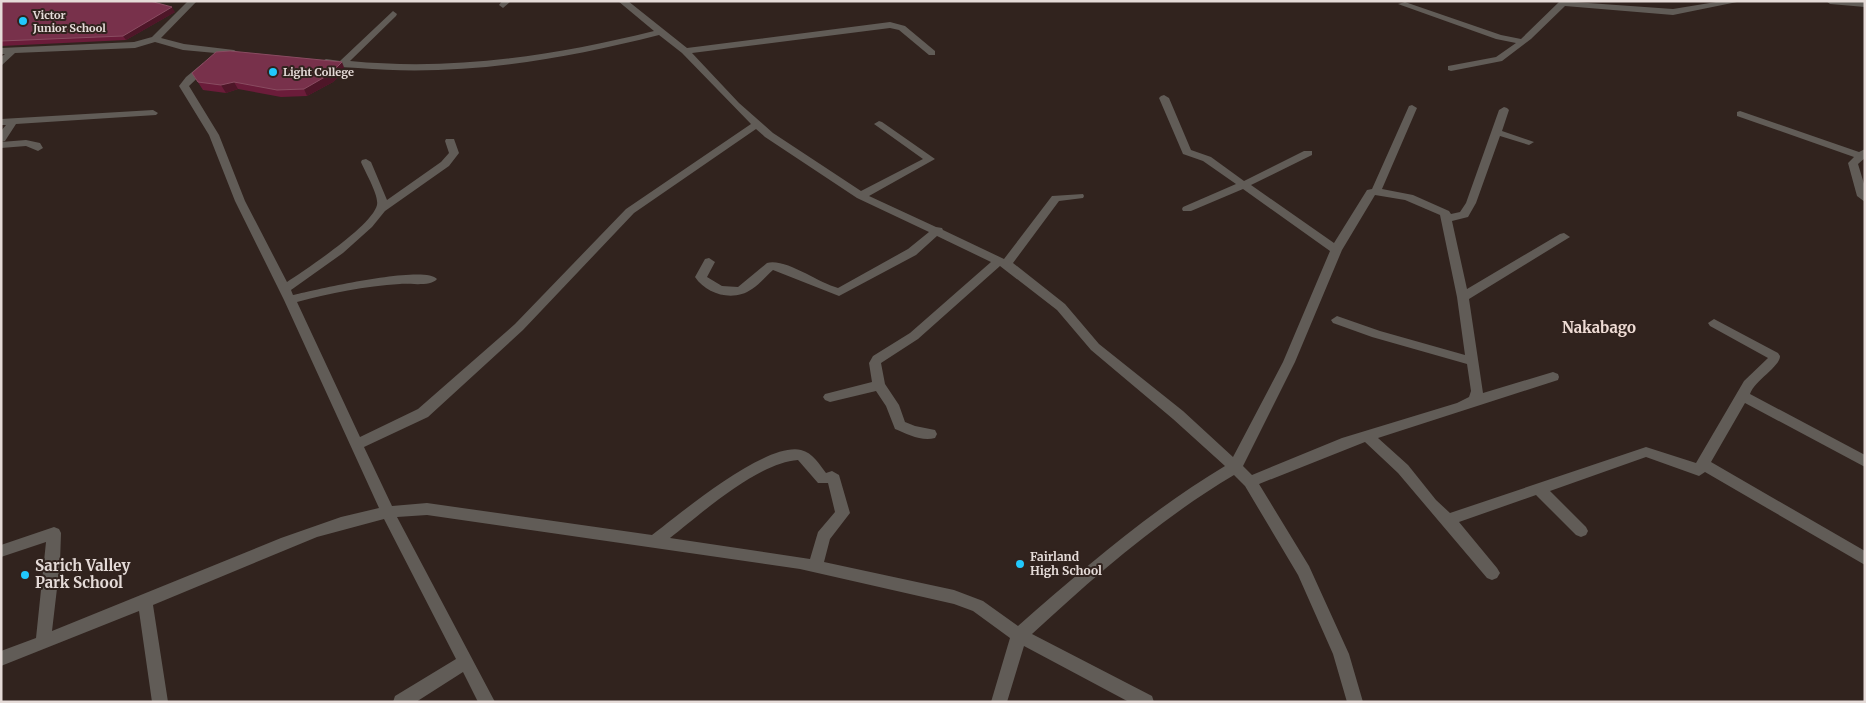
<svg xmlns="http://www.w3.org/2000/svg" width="1866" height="703" font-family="Merriweather,serif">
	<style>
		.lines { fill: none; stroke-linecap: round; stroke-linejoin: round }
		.minor { fill: #615c57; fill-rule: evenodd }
		.wall { fill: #6b1c3a }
		.shaded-wall { fill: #4e1628 }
		.building { fill: #78314b; stroke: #894c61 }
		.poi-dot { fill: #21c9fd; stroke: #31231e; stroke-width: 2 }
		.labels { text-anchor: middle; stroke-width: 4; stroke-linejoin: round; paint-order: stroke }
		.far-poi-label { font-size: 11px; font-weight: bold; fill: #e5dbd8; stroke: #31231e; text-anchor: start }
		.poi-label { font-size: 12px; font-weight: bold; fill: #e5dbd8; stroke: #31231e; text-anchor: start }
		.quarter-label { font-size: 15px; font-weight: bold; fill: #efdcd5; stroke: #31231e }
		.near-poi-label { font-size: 15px; font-weight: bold; fill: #e5dbd8; stroke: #31231e; text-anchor: start }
	</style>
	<rect width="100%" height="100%" fill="#31231e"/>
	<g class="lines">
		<path class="minor" d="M188,1H197L161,38L184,44L234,50L239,53L237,55L183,50L155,42L135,48L15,53L1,66V57L5,54H1V48L134,42L152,37Z
			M502,1H511L503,8L499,5Z
			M618,1H628L687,48L890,22L905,26L935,51V55H929L899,30L890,28L692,53L739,103L773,133L861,191L923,159L874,124L879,121L882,122L935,159L869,196L936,227L942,228L943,230L1004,259L1052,196L1083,194L1084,196L1083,198L1059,201L1013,263L1065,304L1099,344L1183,411L1233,457L1283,362L1330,251L1243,189L1191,211H1183L1182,209L1183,207L1236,184L1203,161L1183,154L1159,98L1161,96L1164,95L1169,98L1191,150L1211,157L1244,181L1304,151H1312V155L1251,185L1334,243L1367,190L1372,189L1409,106L1412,105L1417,108L1382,189L1413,195L1449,211L1451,214L1460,212L1466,203L1499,110L1504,107L1507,108L1509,110L1502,131L1534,142L1529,145L1500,136L1476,203L1468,217L1452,221L1467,289L1560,234L1564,233L1570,237L1469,299L1483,393L1553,372L1558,374L1559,377L1558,380L1378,438L1408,465L1436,500L1450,513L1646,447L1696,463L1744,381L1768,358L1710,326L1708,323L1714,319L1778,353L1780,356C1780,367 1755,380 1750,394L1865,455V467L1745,403L1711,462L1865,551V565L1705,472L1699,476L1646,457L1550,491L1586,527L1588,531L1586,535L1581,537L1576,535L1536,495L1459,522L1497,568L1500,573L1497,578L1492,580L1487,578L1398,473L1365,442L1259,484L1309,566L1349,654L1363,702H1347L1333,654L1298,575L1245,486L1234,475C1160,519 1095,576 1032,634L1152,696L1154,702H1129L1024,646L1007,702H991L1010,638L973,611L954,604L800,569L427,515L397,517L495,702H478L463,672L416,702H393L395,696L456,659L384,519L317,537L153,605L168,702H152L139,611L1,666V651L36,638L46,542L1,557V545L54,527L59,529L61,533L60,563L52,631L281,538L341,517L379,508L284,300L235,201L209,135L179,86L186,77L203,63L211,65L189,86L219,135L245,201L287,282C305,270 372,226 377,205C379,195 365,172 361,162L362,160L366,159L371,162L387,200L441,162L449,153L445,141L446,139H454L459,153L449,166L385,211L372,227L343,253L291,290L293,295C314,290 425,264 437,279C431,287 409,283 400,284C365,286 330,293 297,302L360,437L418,409L515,324L626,209L751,124L682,53L659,35C560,60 460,77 358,68C348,67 329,68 321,62L326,59L340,61L393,11L397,14L396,16L350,61C454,71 553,56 654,31ZM756,129L765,137L857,198L929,232L908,249L838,288C818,283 786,258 767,263L738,287L722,286L707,277L715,262L709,258L705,259L695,277C707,295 734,302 752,289C760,284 766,276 773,270L839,296L916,255L937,236L991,262L910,333L873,356L869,363L872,382L825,394L823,397L825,400L830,402L876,391L886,406L895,429C907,434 922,442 935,438L937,434L935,430L915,426L905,422L899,405L885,384L881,363L918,339L1000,266L1057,310L1091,350L1173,419L1225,466C1150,511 1084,568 1018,626L983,601L954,590L824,562L830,539L850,513L839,475L832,471L826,473C819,464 813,453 801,450C765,442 681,513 652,535L427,503L392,506L364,447L428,417L523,330L634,213ZM1375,195L1405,200L1440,215L1457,297L1465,355L1380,331L1337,316L1331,320L1333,323L1372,337L1467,364L1471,391L1469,397L1457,403L1342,438L1252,475L1243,466L1295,362L1342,250ZM798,460L818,483H828L835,512L818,532L810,559L670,538C702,513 757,463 798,460Z
			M1560,1L1673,9L1722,1H1742L1673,15L1565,6L1531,39L1502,61L1451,71L1448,70V66L1496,57L1516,43L1496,39L1398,4L1405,2L1501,35L1521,39Z
			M1826,1H1865V7L1830,4Z
			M153,110L158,113L156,115L16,124L5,141L1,142V131L6,125H1V119Z
			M1740,111L1859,152L1865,149V158L1858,164L1865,187V202L1857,196L1848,163L1854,157L1737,116V112Z
			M26,140L40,143L43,148L38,151L26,146L1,148V142Z"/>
	</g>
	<path class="wall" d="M1,1L175,12L126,40L1,46Z
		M345,70L333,82L307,96L281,97L238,89L226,93L203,90L192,73Z"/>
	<path class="shaded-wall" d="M172,7L175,12L126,40L123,36Z
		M342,62L345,70L333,82L307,96L304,89Z
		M234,82L238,89L226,93L221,85Z"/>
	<path class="building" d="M1,1H150L172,7L123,36L1,41Z
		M230,51L342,62L330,74L304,89L277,90L234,82L221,85L198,82L192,73L216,52Z"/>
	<g class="poi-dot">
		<circle cx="23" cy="21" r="5"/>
		<circle cx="273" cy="72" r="5"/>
		<circle cx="1020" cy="564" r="5"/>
		<circle cx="25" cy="575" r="5"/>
	</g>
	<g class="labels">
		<g class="far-poi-label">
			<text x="33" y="19">Victor<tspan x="33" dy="13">Junior School</tspan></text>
			<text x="283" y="76">Light College</text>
		</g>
		<g class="poi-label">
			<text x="1030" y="561">Fairland<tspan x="1030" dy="14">High School</tspan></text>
		</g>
		<g class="quarter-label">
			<text x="1599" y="333">Nakabago</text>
		</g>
		<g class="near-poi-label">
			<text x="35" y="571">Sarich Valley<tspan x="35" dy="17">Park School</tspan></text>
		</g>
	</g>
	<rect width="1866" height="703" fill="none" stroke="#e5dbd8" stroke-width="5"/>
</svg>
